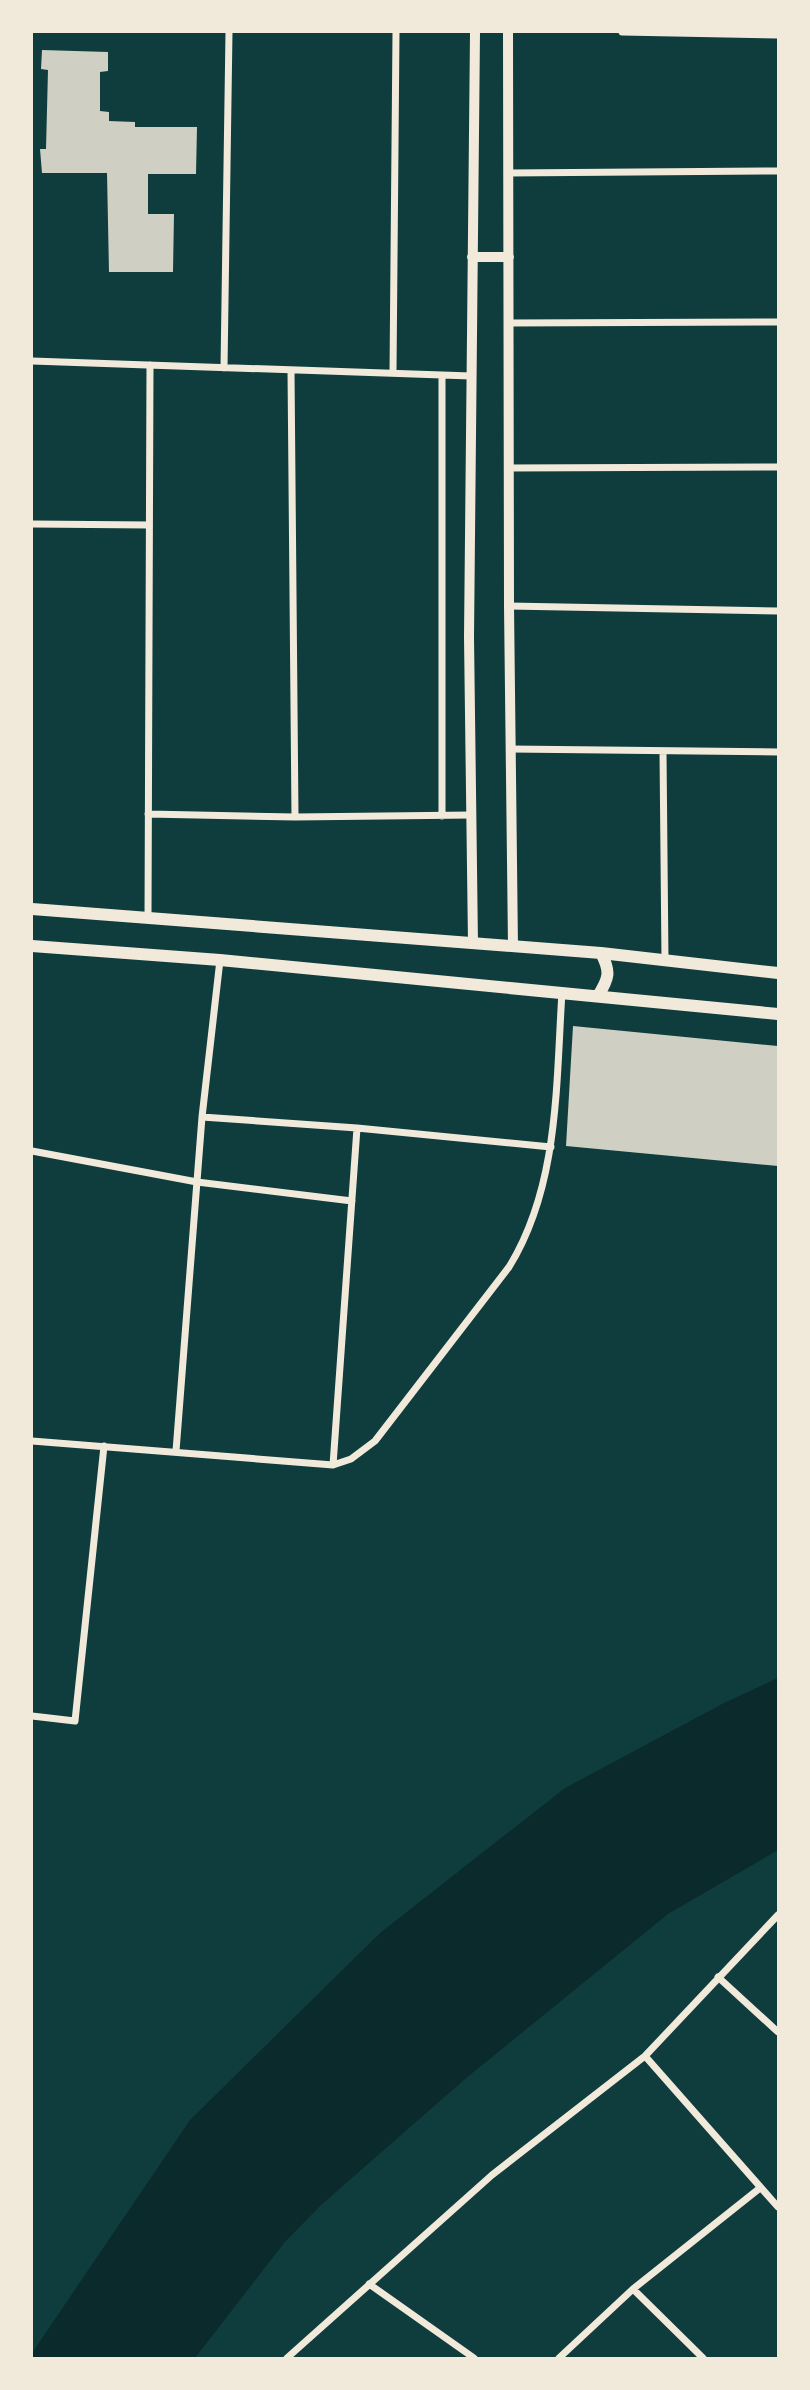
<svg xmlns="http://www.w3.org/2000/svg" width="810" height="2390" font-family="'Zilla Slab',serif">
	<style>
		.water { fill: #0a2a2b }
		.building { fill: #cfcfc3 }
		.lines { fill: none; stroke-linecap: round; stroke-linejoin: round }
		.minor { stroke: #f1e9da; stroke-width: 7 }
		.tertiary { stroke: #f1e9da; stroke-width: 10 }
		.secondary { stroke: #f1e9da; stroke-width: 12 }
	</style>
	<rect width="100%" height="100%" fill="#0f3d3e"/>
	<path class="water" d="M778,1678V1850L668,1914L465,2079L321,2205L284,2243L195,2358H32V2353L190,2120L380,1933L565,1788L724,1703Z"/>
	<path class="building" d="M42,50L108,52V71L100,72V111L109,112V121L135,122V127H197L196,174H148V214H174L173,272H109L107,173H42L40,149H46L48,70L41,69Z
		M573,1026L778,1046V1166L566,1146Z"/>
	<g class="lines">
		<path class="minor" d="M622,32L778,35
			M508,173L778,171
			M509,323L778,322
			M32,361L471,376
			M224,368L229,32
			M291,370L295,817
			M393,373L396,32
			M442,375V816
			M509,468L778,467
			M32,524L149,525
			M509,606L778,611
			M511,749L778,752
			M663,751L665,960
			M148,814L295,817L471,815
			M148,918L150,365
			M202,1117L357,1128L551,1147
			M32,1151L197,1182L352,1201
			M32,1441L333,1465L351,1459L375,1441L509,1267C559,1186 556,1085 562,992
			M176,1451L202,1117L220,960
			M333,1465L357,1128
			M32,1716L75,1721L104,1446
			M718,1977L778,2032
			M645,2056L778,2207
			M369,2284L474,2358
			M633,2289L703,2358
			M287,2358L492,2175L645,2056L778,1915
			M559,2358L633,2289L760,2188"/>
		<path class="tertiary" d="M508,32L509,606L513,947
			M472,257H509
			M473,944L469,637L475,32"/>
		<path class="secondary" d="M32,909L601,953L778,973
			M32,946L220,960L778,1014
			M598,996C609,978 611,972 601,953"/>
	</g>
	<rect width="810" height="2390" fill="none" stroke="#f1e9da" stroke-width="66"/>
</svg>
